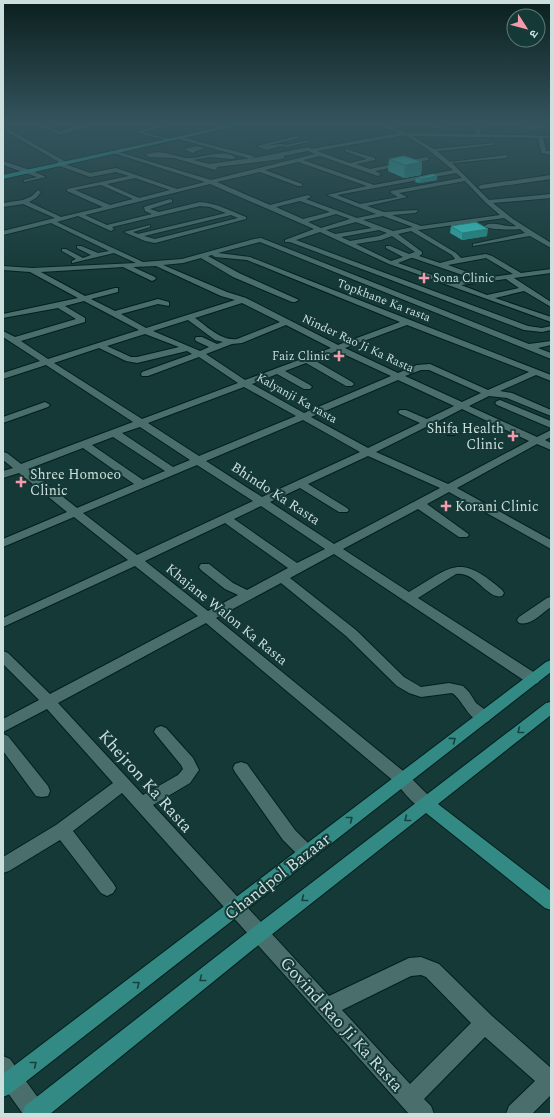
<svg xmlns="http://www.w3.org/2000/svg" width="554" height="1117" font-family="Spectral,'Noto Sans Devanagari',serif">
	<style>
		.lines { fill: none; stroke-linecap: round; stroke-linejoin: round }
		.minor-casing { stroke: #031f1d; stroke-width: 2 }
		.major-casing { stroke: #031f1d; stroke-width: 2 }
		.highway-casing { stroke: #031f1d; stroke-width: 2 }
		.minor { fill: #496e6b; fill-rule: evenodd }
		.major { fill: #338a85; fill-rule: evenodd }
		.highway { fill: #259c97; fill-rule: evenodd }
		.wall { fill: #2eb0aa }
		.shaded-wall { fill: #25908b }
		.building { fill: #35cdc6; stroke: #25908b }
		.oneway { stroke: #17413e }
		.poi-dot { fill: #f39aab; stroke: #143936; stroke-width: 1.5 }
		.labels { text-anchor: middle; stroke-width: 4; stroke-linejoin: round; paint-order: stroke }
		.far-poi-label { font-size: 12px; fill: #ccdfdd; stroke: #143936; text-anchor: start }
		.far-street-label { font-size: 12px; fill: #ccdfdd; stroke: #143936 }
		.poi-label { font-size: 14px; fill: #ccdfdd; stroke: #143936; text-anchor: start }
		.street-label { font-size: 14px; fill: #ccdfdd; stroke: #143936 }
		.near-street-label { font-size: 17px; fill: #ccdfdd; stroke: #143936 }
	</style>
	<rect width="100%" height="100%" fill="#143936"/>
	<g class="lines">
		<g class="minor-casing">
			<path id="minor" d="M39,125H45L60,132L72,127L93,125L60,135Z
				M162,125H171L143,132L169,139V141L135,132Z
				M381,125H388L406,133L476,134V127L487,125L480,129V134L551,136V138H543L546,151H551V155L542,153L539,144V138L412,136L434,149L495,143L493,145L437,151L450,162L507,155V157L505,158L452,163L489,200L551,194V198L493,203L513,219L551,243V248L530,236L473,246V244L525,233L520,229C513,230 489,230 484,226C493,220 505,228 516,226L504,218L418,230L456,253L461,258L486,254L492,256L521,273L551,269V273L514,278L551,302V307L524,291L495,298L551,317V322L389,264L320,232L296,240L528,326L542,328L551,326V330L542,332L524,330L290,242H285V240L314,229L210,184L85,215L107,225L152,214L145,211L144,207L170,199L172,200V202L150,209L159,212L200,202C216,203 231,211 246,217V219L155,243L145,241L124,232L150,225V227L133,232L138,234L226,213L210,207L200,206L112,227L114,229L111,231L78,216L57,222L143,262L182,259L254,239L261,238L529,344L551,341V345L538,348L551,353V359L260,242L218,253L250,257L303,278L551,375V381L536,375L500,391L512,393L551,410V416L507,398L489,396L469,406L537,437L551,430V437L545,440L551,443V450L537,444L457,488L551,540V549L449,492L427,504L467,533L469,535L467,537H459L418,509L343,549L409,592C453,566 459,553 502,590L504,593L502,596C487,600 476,571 456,574L418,598L538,675L540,679L538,683L533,684L528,683L334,554L290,578L356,630L404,677L421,687L449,683L463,686L469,692L476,703L488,712L491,717L489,721C470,727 464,700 452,693L421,697L409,693L397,686L346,636L281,583L216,618L408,775L432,799L434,804L432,809C418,813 405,793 396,783L206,623L58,703L143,795L178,775L183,769L181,765L154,732L156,728L161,726L166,728L193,758L199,770L190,783L153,805L329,996L409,958L421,957L439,964L492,1016L551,1068V1095L532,1114H506L509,1106L535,1081L485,1037L424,1099L431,1106L434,1114H409L122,793L73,831L113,883L116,888L113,893L107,896L101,893L60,840L9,871L3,873V857L56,825L113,783L47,709L3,732V719L39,700L3,664V651L8,653L50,694L198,616L135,566L3,627V618L128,560L74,517L3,547V539L67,512L19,473L3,478V471L13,468L3,460V452L7,453L21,464L133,422L46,365L3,379V373L40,361L3,337V331L15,337L76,319L58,308L3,318V314L78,298L30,272L3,270V266L32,268L136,263L114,253L72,263V261L76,259L62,251V249H66L83,258L91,255L77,248V246H81L98,253L109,251L51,223L3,235V231L55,218L23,204L3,207V203L23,200L32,196L38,190L41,192L36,198L29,202L61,217L103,207L67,191V189L129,176L116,172L90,177L57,165V163L59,162L4,130L8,129L66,162L65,164L90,173L116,168L177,189L205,182L110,152L115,151L211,180L315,154L308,151L283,156L285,157L282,159L216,167L218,168L215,170L174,158L149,157L146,155C158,148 174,156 186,158C201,159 221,148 236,157L233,159L210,157L193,160L209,164L259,157L309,147L311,149L400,133ZM405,135L426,148L453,170L374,185L303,160L320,156L378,176L381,174L375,171L428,160L429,159L426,157L370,169L356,164L375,160V158L345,149V151L367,159L350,163L317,151ZM298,162L367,186L327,195L376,214L357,218L306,199L311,197L308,195L270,205L217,182L260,172L298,186H302V184L265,170ZM456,173L462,178L391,191V193L398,197L360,204L337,195ZM135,178L170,190L139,198L107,184ZM465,181L486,203L500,215L421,226L392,215L415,213L418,211L417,210L384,212L367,206L407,197L399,193ZM101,185L133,199L110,205L75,190ZM300,201L330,212L303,219L276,207ZM336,214L350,219L321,228L308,222ZM231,215L238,218L155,239L144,236ZM383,216L413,227L393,231L363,220ZM356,222L372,228L335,234L326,230ZM379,230L387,233L379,236L350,241L341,237ZM411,231L452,255L455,259L440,263L419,256L422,254V252L398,234ZM392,236L415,252L409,254L390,246H386V248L403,257L391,261L356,244L381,240ZM212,255L215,257L247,260L400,322L338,345L246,298L227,292L163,265L183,263L201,258L233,277L292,302H295L299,300L239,273L208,256ZM411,258H413L474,279L452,282L398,263ZM486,258L513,274L484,278L448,265ZM156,266L221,296L235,300L146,328L121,314L158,304L169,306V302L158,299L115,311L91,299L118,292V288H115L85,296L41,272L123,267L152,281L156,279L155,277L133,267ZM506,279L519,288L487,295L461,285ZM84,301L139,330L48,359L21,341L85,322V318L65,306ZM242,303L280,322L237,339C221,341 208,327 195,318ZM188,320L215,340L223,342L217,344L202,337H196L195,339L196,341L209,347L200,351L153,331ZM286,325L331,348L245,380L206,354L232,344L242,343ZM407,325L529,372L488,390L430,364L417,365L398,373L345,348ZM145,334L179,347L137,357H131L107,346ZM99,348L126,361L137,363L187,351L192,354L142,372L141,374L142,376H148L199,357L238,383L142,419L54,363ZM337,351L391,376L304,413L252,384L277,374L304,389H310L312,387L310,385L285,371L306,363L346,386H352L354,384L352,382L314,360ZM421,370H429L481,393L462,402L405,376ZM398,380L454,406L427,419L406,410H400L398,412L400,414L420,423L368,448L311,417ZM244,387L296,416L199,456L148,423ZM462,409L529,441L448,484L376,452L428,426L448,435H454L456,433L454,431L435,423ZM303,420L360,452L262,497L206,461ZM140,427L190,460L173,467L122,433ZM113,437L165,471L143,480L92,445ZM83,448L134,484L77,508L28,469ZM368,456L440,488L334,544L270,502L300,488L339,512H347L349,510L347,508L308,484ZM197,465L253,501L137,555L83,513ZM261,506L325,549L297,563L234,519ZM225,523L288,568L247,590L233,583L209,564H201L199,567L201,570L225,589L238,595L208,611L145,561ZM421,975L426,977L471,1023L410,1084L342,1010L411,976Z
				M425,125H448L439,128Z
				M541,125H546C541,131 529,131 523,128L525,127H540Z
				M297,136L299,138L265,146L281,144L287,145L309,140L311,141L287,147L281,146L266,150L257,146Z
				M181,137L253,156L254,157L251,159L179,139Z
				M197,146L205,148L192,153L184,149Z
				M3,161L30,170L46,177L24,182V180L37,177L3,165Z
				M551,175V179L481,189L478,187L481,185Z
				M500,400L551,421V428L497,405L495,403L497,401Z
				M45,402L50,405L48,407L3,423V417Z
				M551,597V607C542,613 531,626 519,623L517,620L519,617L547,598Z
				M3,734L8,736L48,786L50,791L48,796L42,797L36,796L3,751Z
				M241,762L247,764L295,830L313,848L316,853L313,858L307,860L301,858L283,840L235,772L233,768L235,764Z
				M3,1056L10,1059L44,1106L47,1114H23L3,1086Z"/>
		</g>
		<g class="major-casing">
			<path id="major" d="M551,660V672L10,1094L3,1097V1074L546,662Z
				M551,702V715L438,804L551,891V910L545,908L426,813L266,939L50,1114H22L25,1106L254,927L546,703Z"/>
		</g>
		<g class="highway-casing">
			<path id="highway" d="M231,125H240L3,179V175Z"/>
		</g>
		<use href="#minor" class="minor"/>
		<use href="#major" class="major"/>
		<use href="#highway" class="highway"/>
	</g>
	<path class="wall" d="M389,159L422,162L421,175L404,178L388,171Z
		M416,178L437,180L419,183L415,182Z
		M451,226L487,236L462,240L450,233Z"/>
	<path class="shaded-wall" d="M422,162L421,175L404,178L405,165Z
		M437,176V180L419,183L420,179Z
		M488,229L487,236L462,240V233Z"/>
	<path class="building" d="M404,156L422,162L405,165L389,159Z
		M433,174L437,176L420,179L416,178Z
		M476,222L488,229L462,233L451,226Z"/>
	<defs><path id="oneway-chevron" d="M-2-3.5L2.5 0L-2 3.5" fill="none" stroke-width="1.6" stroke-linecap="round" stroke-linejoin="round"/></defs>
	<g class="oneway">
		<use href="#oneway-chevron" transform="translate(520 731) rotate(142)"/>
		<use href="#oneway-chevron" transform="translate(453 740) rotate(-37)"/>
		<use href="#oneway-chevron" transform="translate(350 819) rotate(-38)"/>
		<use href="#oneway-chevron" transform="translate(407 819) rotate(142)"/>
		<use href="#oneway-chevron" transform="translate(304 899) rotate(142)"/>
		<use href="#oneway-chevron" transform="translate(202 979) rotate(141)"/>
		<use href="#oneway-chevron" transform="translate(137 984) rotate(-38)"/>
		<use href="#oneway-chevron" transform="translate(34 1064) rotate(-38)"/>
	</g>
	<linearGradient id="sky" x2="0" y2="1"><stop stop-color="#0b1f1e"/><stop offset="0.44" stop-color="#34545d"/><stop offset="1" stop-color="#34545d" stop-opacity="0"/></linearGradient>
	<rect width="554" height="281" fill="url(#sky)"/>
	<g class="poi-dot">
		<path d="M422 272h4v4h4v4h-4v4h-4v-4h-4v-4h4z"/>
		<path d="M337 350h4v4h4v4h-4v4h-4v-4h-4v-4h4z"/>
		<path d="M511 430h4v4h4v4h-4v4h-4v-4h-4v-4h4z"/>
		<path d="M19 476h4v4h4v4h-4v4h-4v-4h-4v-4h4z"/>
		<path d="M444 500h4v4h4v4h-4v4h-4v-4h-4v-4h4z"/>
	</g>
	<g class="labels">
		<g class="far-poi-label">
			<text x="433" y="282">Sona Clinic</text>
			<text x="330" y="360" text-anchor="end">Faiz Clinic</text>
		</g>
		<g class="far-street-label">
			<text transform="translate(384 300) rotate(21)" y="4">Topkhane Ka rasta</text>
			<text transform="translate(358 343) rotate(25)" y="4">Ninder Rao Ji Ka Rasta</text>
			<text transform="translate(297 398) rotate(29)" y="4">Kalyanji Ka rasta</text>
		</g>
		<g class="poi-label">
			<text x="504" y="433" text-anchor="end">Shifa Health<tspan x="504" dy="16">Clinic</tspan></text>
			<text x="30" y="479">Shree Homoeo<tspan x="30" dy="16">Clinic</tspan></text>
			<text x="455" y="511">Korani Clinic</text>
		</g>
		<g class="street-label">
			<text transform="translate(276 493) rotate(33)" y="5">Bhindo Ka Rasta</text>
			<text transform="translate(227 614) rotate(39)" y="5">Khajane Walon Ka Rasta</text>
		</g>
		<g class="near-street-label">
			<text transform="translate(146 781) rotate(48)" y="6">Khejron Ka Rasta</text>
			<text transform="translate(277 876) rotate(-38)" y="6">Chandpol Bazaar</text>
			<text transform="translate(342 1024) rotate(48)" y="6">Govind Rao Ji Ka Rasta</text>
		</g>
	</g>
	<rect width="554" height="1117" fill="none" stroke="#ccdfdd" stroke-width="8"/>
	<g transform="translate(526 28) rotate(126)"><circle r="19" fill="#143936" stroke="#5e7b79"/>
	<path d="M0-3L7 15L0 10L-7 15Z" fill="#f39aab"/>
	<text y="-6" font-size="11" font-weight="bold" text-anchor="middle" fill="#ccdfdd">उ</text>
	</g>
</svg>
